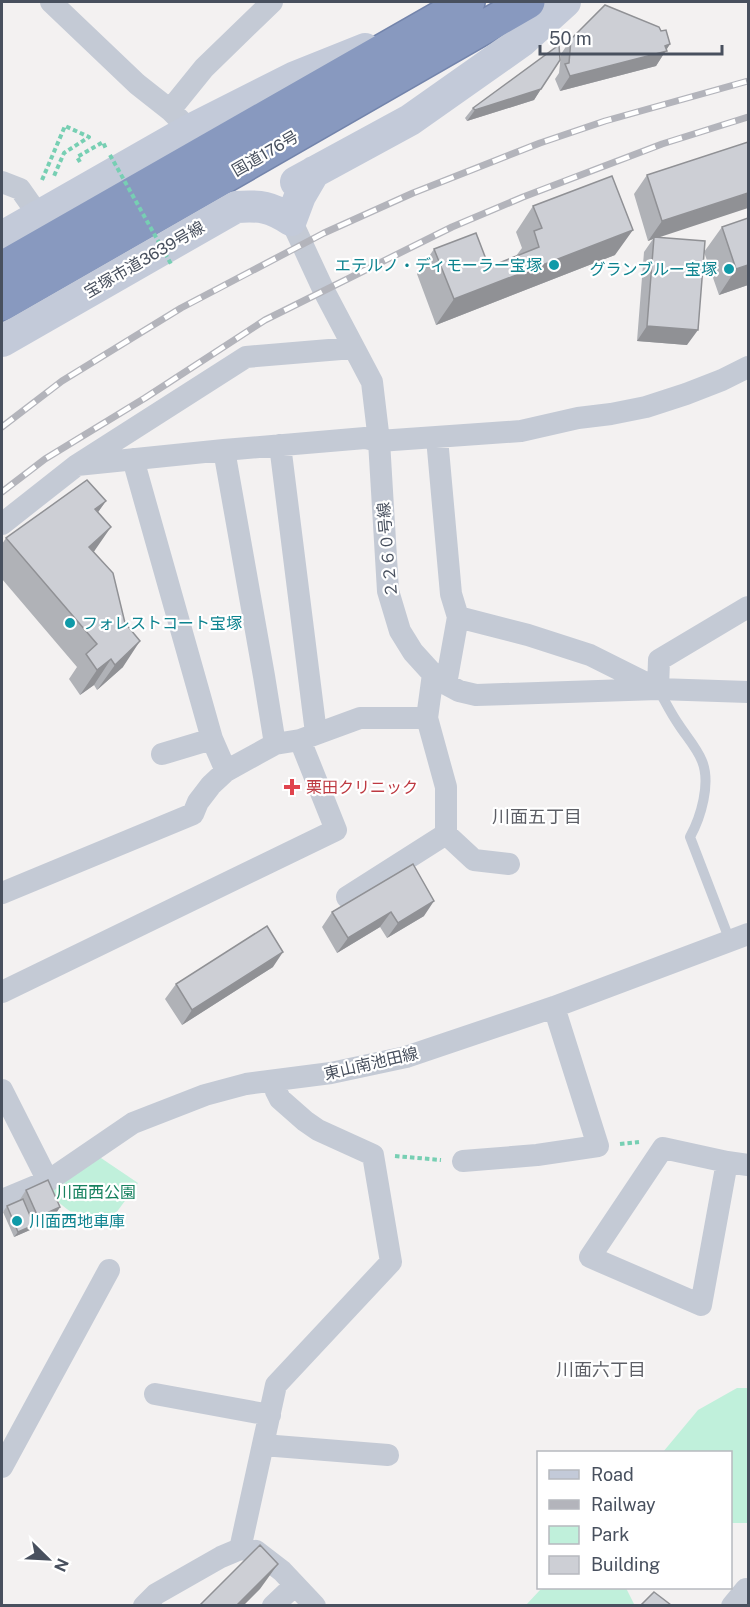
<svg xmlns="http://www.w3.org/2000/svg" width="750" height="1607" font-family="'Public Sans','Noto Sans JP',sans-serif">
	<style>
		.green { fill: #c0f0db }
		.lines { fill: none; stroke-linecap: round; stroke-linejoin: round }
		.highway-casing { stroke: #7384ab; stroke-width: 36 }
		.path { stroke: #77cfb3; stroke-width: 4; stroke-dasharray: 4.5 3; stroke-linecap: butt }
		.lane { stroke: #c4cad5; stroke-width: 10 }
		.street { stroke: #c4cad5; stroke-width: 22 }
		.secondary { stroke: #c3cad9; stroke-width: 32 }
		.highway { stroke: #8899bf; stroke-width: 33 }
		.rail-casing { stroke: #b3b4bb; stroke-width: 7 }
		.rail { stroke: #fff; stroke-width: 4.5; stroke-dasharray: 14; stroke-linecap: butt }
		.path-bridge { stroke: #77cfb3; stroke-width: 4; stroke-dasharray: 4.5 3; stroke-linecap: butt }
		.wall { fill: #b0b2b7 }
		.shaded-wall { fill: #909195 }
		.building { fill: #cdcfd5; stroke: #909195; stroke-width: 1.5 }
		.culture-dot { fill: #0f9aa8; stroke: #fff; stroke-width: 2 }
		.health-dot { fill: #e0444e; stroke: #fff; stroke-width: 2 }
		.labels { text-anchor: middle; stroke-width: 4.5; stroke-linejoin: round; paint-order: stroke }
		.street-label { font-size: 16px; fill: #48505e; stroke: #fff }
		.culture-label { font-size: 16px; fill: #0d838f; stroke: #fff; text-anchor: end }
		.health-label { font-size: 16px; fill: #be3a42; stroke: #fff; text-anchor: start }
		.park-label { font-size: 16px; fill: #17825f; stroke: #fff }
		.neighbourhood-label { font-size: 18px; fill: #5d5f66; stroke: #fff }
	</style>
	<rect width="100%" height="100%" fill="#f3f1f1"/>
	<path class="green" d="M98,1156L138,1183L108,1224C83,1225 64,1208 47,1191Z
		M737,1388H748V1523H731L730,1452H663L698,1410Z
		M546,1588H626L634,1604L633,1606L526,1605L540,1590Z"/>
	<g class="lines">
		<g class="highway-casing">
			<path id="highway" d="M2,268L468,2
				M2,304L528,2"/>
		</g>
		<path class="path" d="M80,162L77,157L103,142L106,149
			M42,180L65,126L89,137L64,153L54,176
			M620,1144L639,1142
			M395,1156L441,1160"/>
		<path class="lane" d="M658,689C665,701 671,714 679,725C686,736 697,748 702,761C711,783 701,817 690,837L730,941"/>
		<path class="street" d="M51,2L137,84L170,110L190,130
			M170,110L204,68L272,2
			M2,182L20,189L39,216
			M291,220L324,291L372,382L379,441L388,591L400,631L413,652L433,674L446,684L459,691L476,695L658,689L748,692
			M437,438L451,594L458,617L446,684
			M280,445L316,733
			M224,450L264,676L275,744
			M133,459L212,739L226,771
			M77,465L224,450L365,438L379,441L521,431L578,418L611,414L646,407L686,394L722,380L748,367
			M2,524L77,465L246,357L353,348
			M458,617L528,635L590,655L658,689L659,660L748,607
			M427,718L433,674
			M162,754L212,739
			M446,834L474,860L509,864
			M2,893L193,814L198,802L211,785L226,771L275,744L300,740L360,718H427L446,787V834L347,897
			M2,992L336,830L300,740
			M2,1090L48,1181
			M463,1161L537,1155L598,1146L554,1007
			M727,1162L701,1305L590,1257L663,1148L727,1162L748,1165
			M2,1200L48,1181L133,1123L205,1095L246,1084L331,1073L406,1057L554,1007L748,934
			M155,1394L270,1415
			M263,1445L388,1455
			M2,1467L109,1270
			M240,1549L276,1385L391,1262L373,1155L318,1130L305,1121L280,1099L276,1091L273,1081
			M144,1606L156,1594L221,1557L240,1549L256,1551L282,1571L315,1606
			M273,1606L295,1585
			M732,1606L746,1589L748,1590"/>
		<path class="secondary" d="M296,182L410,120L522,41L565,2
			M2,237L190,130L295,77L365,49
			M2,341L236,207C260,205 271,207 291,220L300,196L314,172"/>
		<use href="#highway" class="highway"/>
		<g class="rail-casing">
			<path id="rail" d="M2,427L62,381L181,308L324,233L413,193L540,143L605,121L748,81
				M2,492L45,459L145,398L265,320L452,227L523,197L662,144L748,117"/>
		</g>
		<use href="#rail" class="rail"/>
		<path class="path-bridge" d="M110,155L171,264"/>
	</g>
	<path class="wall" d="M661,31L670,44L656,66L560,91L555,79L559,73L561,54L571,39Z
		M541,89L534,100L467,121L465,118L473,108Z
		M748,142L658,237L687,345L637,341L644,252L653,239L648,241L634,194L647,175Z
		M533,206L615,255L436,325L417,274L434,249L489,267L516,256L522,248L516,232Z
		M722,227L748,285L719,295L704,252Z
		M106,501L98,512L94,552L123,667L97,690L94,685L80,695L69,679L77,667L2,579V544L6,538Z
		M413,864L424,916L387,938L380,927L337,953L322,927L332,912Z
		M273,967L182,1025L165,999L176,984Z
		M26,1190L60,1207L53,1218L32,1227L30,1230L14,1237L3,1212L7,1206L19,1201Z"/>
	<path class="shaded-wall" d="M670,44L656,66L560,91L570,76Z
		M541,89L534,100L467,121L475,110Z
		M748,193V208L654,239V237L653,239L648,241L662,221Z
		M633,230L615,255L436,325L454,299Z
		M748,265V285L719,295L736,269Z
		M647,326L698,330L687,345L637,341Z
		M106,501L88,526L95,509Z
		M111,527L93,553L89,547Z
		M140,641L123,667L97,690L115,665Z
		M111,659L94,685L80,695L97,670Z
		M434,901L424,916L387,938L398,923Z
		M391,912L380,927L337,953L348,938Z
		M283,952L273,967L182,1025L192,1010Z
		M60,1207L53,1218L32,1227L30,1230L14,1237L18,1232L33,1225L38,1217Z
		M278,1564L260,1589L244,1605H237Z"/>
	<path class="building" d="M605,5L659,27L661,31L666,30L670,44L665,46L667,51L570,76L565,64L569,63L571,39Z
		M559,45L560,60L541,89L475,110L473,108Z
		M748,142V193L662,221L647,175Z
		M612,176L633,230L454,299L434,249L476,233L489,267L539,247L534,231L542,228L533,206Z
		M748,218V265L736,269L722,227Z
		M654,237L705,241L698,330L647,326Z
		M87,480L106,501L95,509L111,527L89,547L113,573L125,623L140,641L115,665L111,659L97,670L86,654L97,644L6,538Z
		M413,864L434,901L398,923L391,912L348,938L332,912Z
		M267,926L283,952L192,1010L176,984Z
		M48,1180L60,1207L38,1217L26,1190Z
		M23,1199L34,1225L18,1232L7,1206Z
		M260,1545L278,1564L237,1605H200Z
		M654,1592L671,1605H641Z"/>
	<g class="culture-dot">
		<circle cx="554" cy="265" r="6"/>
		<circle cx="729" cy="269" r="6"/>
		<circle cx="70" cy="623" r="6"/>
		<circle cx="17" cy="1221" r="6"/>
	</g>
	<path class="health-dot" d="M289 778h6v6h6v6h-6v6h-6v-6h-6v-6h6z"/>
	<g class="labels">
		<g class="street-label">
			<text transform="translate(265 153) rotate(-30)" y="6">国道176号</text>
			<text transform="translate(144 259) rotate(-30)" y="6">宝塚市道3639号線</text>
			<text transform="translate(387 550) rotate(-95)" y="6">２２６０号線</text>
			<text transform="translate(371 1063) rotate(-13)" y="6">東山南池田線</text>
		</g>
		<g class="culture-label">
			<text x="542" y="271">エテルノ・ディモーラー宝塚</text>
			<text x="717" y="275">グランブルー宝塚</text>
			<text x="82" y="629" text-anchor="start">フォレストコート宝塚</text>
			<text x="29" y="1227" text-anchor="start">川面西地車庫</text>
		</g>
		<g class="health-label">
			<text x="306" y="793">栗田クリニック</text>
		</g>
		<g class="park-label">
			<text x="96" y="1198">川面西公園</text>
		</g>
		<g class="neighbourhood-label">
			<text x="537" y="823">川面五丁目</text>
			<text x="601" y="1376">川面六丁目</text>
		</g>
	</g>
	<rect width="750" height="1607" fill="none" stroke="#48505e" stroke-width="6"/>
	<rect x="537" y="1451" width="195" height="138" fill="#ffffff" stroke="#b6b9bf" stroke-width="1.5"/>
	<rect x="549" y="1470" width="30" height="9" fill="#c3cad9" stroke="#b6b9bf" stroke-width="1.5"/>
	<text x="591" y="1481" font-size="18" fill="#48505e">Road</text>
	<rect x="549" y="1500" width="30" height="9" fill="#b3b4bb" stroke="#b6b9bf" stroke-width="1.5"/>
	<text x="591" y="1511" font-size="18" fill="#48505e">Railway</text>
	<rect x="549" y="1526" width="30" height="18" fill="#c0f0db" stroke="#b6b9bf" stroke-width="1.5"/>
	<text x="591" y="1541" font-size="18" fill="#48505e">Park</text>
	<rect x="549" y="1556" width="30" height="18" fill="#cdcfd5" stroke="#b6b9bf" stroke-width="1.5"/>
	<text x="591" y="1571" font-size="18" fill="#48505e">Building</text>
	<g transform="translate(48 1559) rotate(114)" stroke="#ffffff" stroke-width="4.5" paint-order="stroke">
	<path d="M0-4.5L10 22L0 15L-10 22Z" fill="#48505e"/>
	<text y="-9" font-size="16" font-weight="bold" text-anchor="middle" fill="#48505e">N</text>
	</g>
	<path d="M540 45v9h182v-9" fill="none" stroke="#48505e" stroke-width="3"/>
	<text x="549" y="45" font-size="18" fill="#48505e" stroke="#ffffff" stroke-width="4.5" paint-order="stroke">50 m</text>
</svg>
